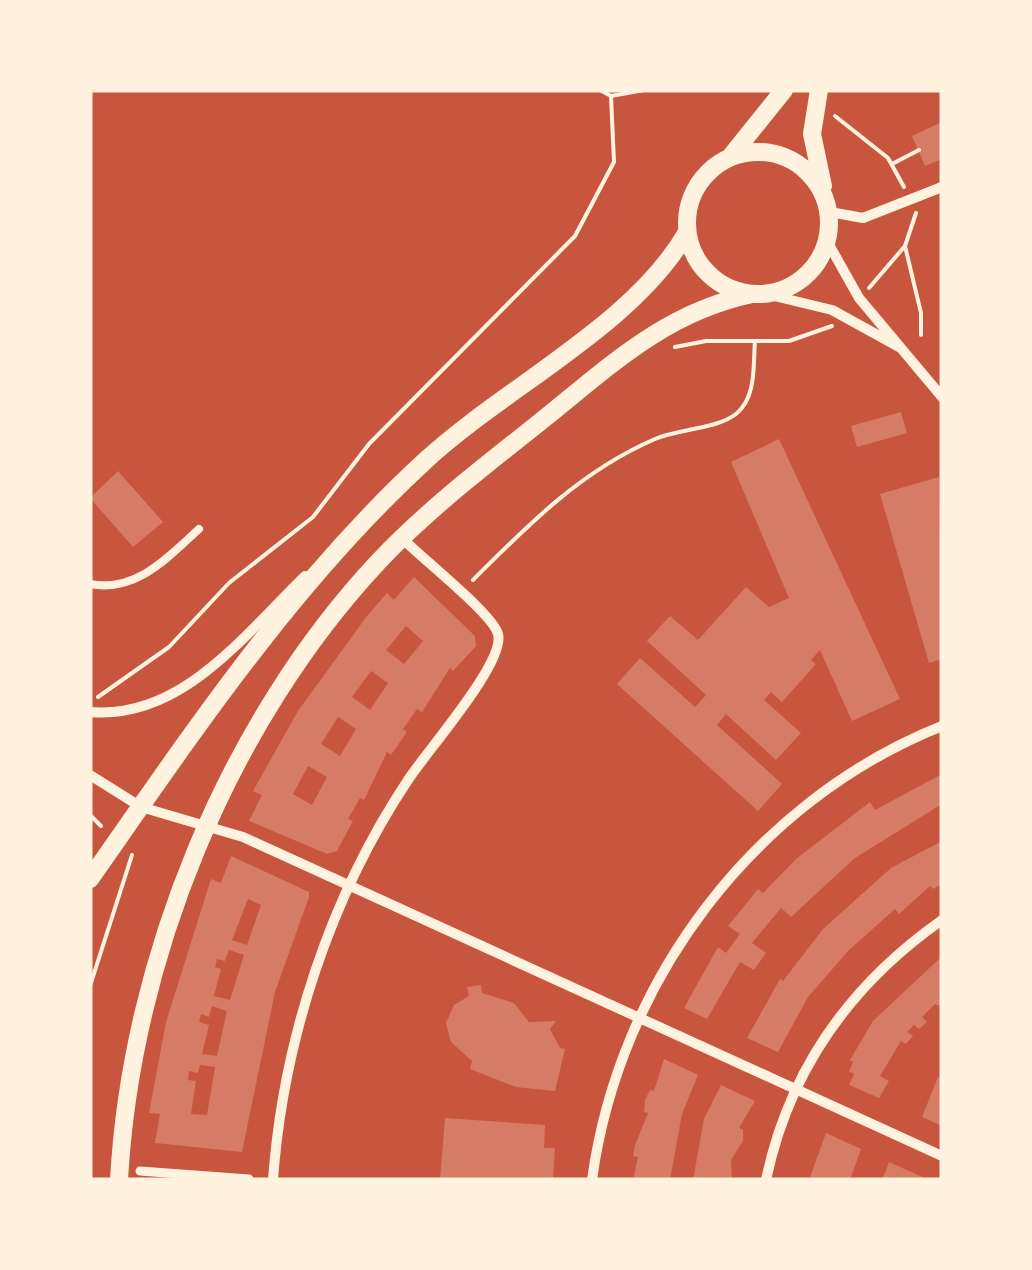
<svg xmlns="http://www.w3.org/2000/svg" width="1032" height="1270" font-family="Jost,sans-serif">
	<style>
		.building { fill: #d67c66; fill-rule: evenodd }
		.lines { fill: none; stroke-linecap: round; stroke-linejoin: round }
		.path { stroke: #fff3e0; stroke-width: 4 }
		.service { stroke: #fff3e0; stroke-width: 8 }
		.pedestrian { stroke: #fff3e0; stroke-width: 9 }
		.minor { stroke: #fff3e0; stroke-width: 10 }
		.tertiary { stroke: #fff3e0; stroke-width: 18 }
	</style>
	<rect width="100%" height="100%" fill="#c8553d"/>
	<path class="building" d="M942,122V159L925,166L912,136Z
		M901,412L907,433L857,447L851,426Z
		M779,439L900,699L852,721L820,650L811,660L816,664L782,702L771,692L764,700L801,733L776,760L726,714L717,725L782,784L758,811L617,684L640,658L695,707L706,695L647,641L670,616L698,640L746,587L769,607L789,598L731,462Z
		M118,471L163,522L133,547L90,498Z
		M939,477L942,659L929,663L880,494Z
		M414,577L475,636L476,646L453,671L450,668L422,712L417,709L403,729L407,732L391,755L387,752L364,800L360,798L348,819L353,821L337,851L327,854L249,821L262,795L253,791L298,711L367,616L387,593L394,600ZM406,626L423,641L404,664L386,650ZM371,671L388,683L370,710L352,697ZM338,717L356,729L340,756L321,744ZM308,766L327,777L312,805L293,794Z
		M942,774V804L855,858L791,917L781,908L752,943L766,953L754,970L740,962L707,1019L684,1008L718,947L726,953L740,934L728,926L758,889L763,893L796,859L870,802L875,810Z
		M942,841V884L933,889L930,886L899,914L895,909L849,950L808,997L778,1052L747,1038L780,979L783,981L823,929L891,868Z
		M231,856L309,892V897L275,992L242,1152L155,1143L160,1114L149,1113L166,1022L211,879L221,883ZM248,899L261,905L247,945L232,940ZM229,950L244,955L230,1000L214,996L221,969L215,967L217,959L225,961ZM212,1006L227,1011L217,1056L202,1054L209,1025L199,1022L201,1014L209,1017ZM200,1065L215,1067L207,1115L191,1114L196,1081L188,1080L189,1071L198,1073Z
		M940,958L942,1007L935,1004L922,1017L927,1022L919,1029L914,1025L907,1032L913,1036L906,1044L901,1041L880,1076L889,1081L879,1098L849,1085L854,1074L849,1071L853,1062L850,1060L873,1021Z
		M481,985L482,993L514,1003L529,1022L556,1021L550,1029L560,1048L565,1049L555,1091L516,1087L470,1069L472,1061L451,1042L446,1023L454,1005L469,996L467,987Z
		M664,1059L698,1075L682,1114L670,1180H633L638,1157L633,1156L635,1145L648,1113L644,1112L645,1100L650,1090L654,1091Z
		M938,1077L942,1079V1126L922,1117Z
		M721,1085L755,1101L739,1128L743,1130V1141L731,1160L732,1180H693L704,1119Z
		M445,1118L545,1125L544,1148H555L553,1180H440Z
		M826,1133L861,1149L850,1180H809Z
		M889,1162L929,1180H882Z"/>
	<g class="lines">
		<path class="path" d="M600,90L611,96L644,90
			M835,116L888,158L904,187
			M892,164L919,150
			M905,246L921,313V335
			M869,288L905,246L916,213
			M675,347L706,341H755
			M473,580C529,524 581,471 655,439C678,429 717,429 736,414C757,397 753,364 755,341H789L832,326
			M98,697L169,647L229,583L313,517L369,444L575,236L614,162L611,96
			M90,815L101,826
			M90,986L132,855"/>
		<path class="service" d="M90,584C136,593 168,557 199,529"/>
		<path class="pedestrian" d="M140,1171L249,1179"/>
		<path class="minor" d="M830,212L863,218L942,187
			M827,241L859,298L942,397
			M766,294L832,310L901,348
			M90,712C182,720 245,634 305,576
			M90,775L141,807L243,837L942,1156
			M273,1180C283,1041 330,897 408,780C426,752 506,662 498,634C493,614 420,557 402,538
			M592,1180C619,981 754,801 942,726
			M766,1180C789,1070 851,984 942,920"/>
		<path class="tertiary" d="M819,90L812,134L823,186
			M687 223a71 71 0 1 1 142 0a71 71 0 1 1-142 0Z
			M731,156L784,90
			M90,879C193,732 293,582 426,460C505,387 634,325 687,232
			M119,1180C131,960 228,722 379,561C428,509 485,466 540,422C609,367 663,313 752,294"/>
	</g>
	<rect width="1032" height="1270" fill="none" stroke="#fff3e0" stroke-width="185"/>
</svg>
